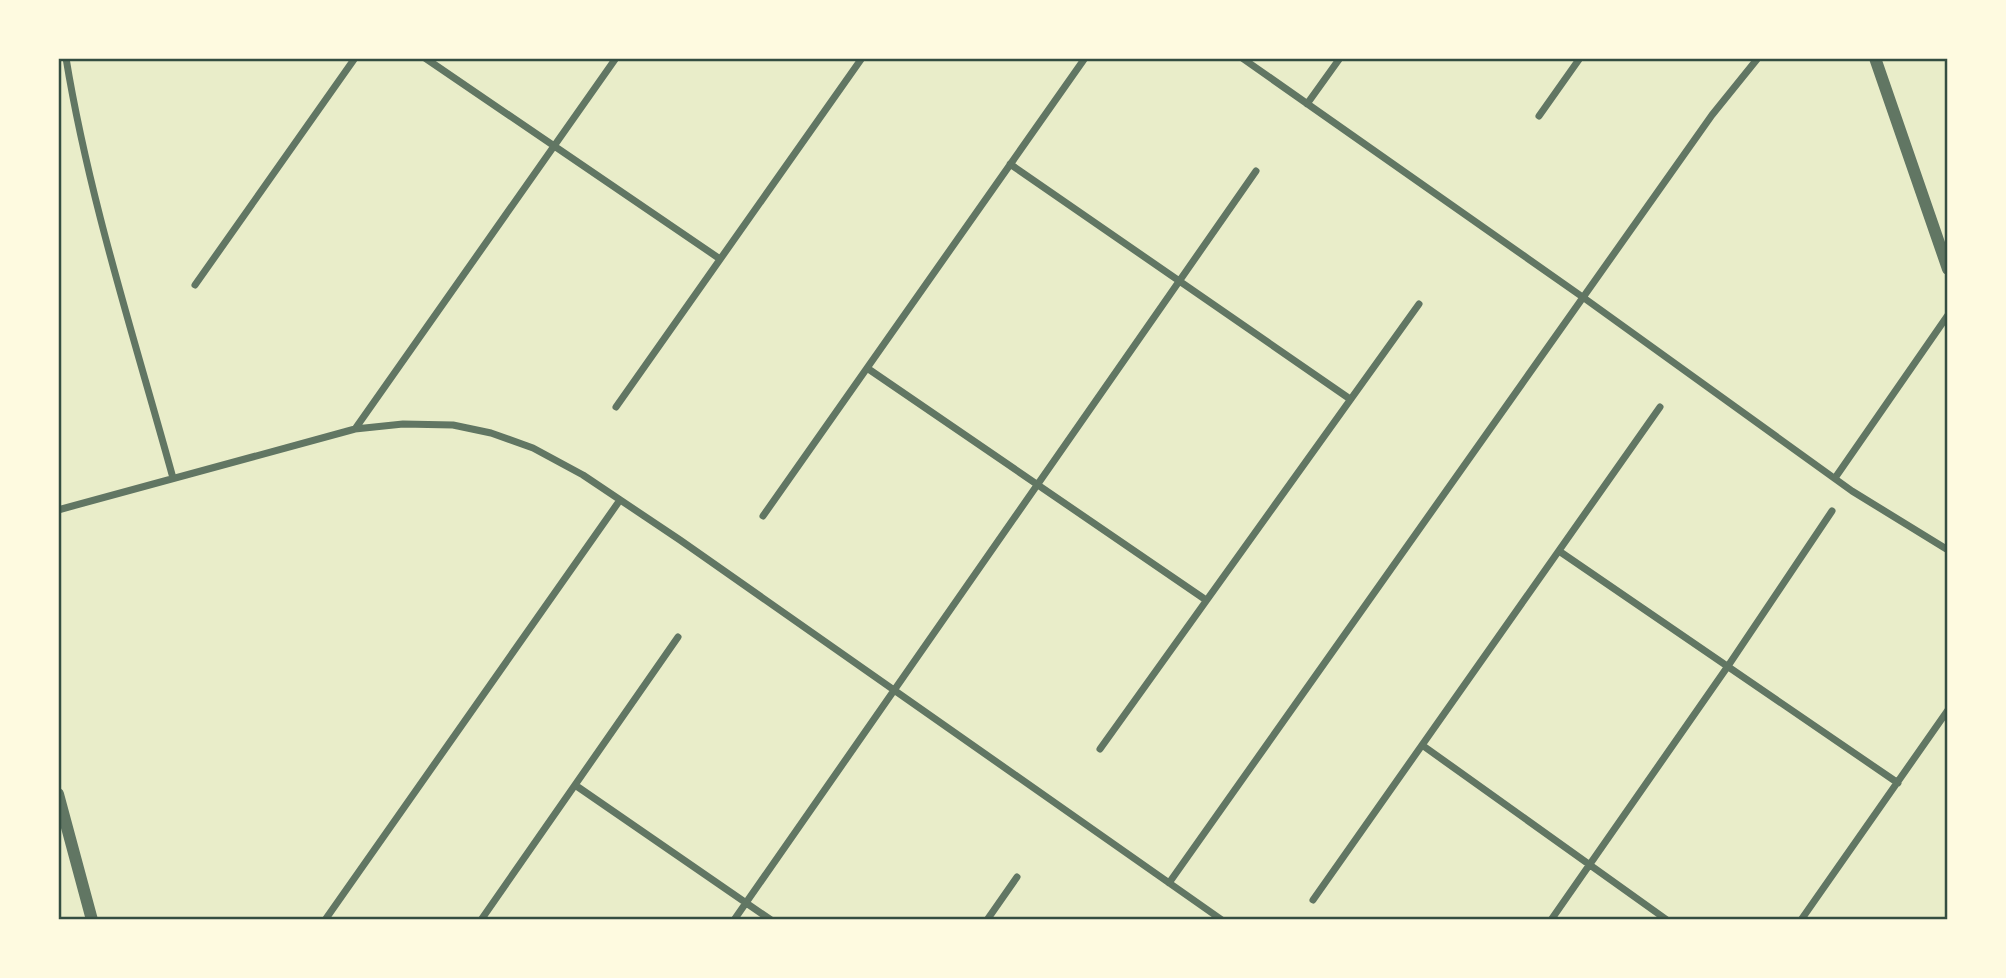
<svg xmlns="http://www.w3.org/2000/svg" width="2006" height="978" font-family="Lato,sans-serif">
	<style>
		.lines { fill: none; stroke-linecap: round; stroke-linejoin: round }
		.minor { stroke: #617663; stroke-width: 7 }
		.tertiary { stroke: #617663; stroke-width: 12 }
		.neatline { fill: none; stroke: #344e41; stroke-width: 2.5 }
	</style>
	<rect width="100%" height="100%" fill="#e9edc9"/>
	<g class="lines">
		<path class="minor" d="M66,58C89,199 135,340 173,478
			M425,58L720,259
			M1242,58L1584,298L1852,491L1948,550
			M1307,104L1340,58
			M1539,116L1580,58
			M1010,164L1350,399
			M195,285L355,58
			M867,368L1206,600
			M616,407L862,58
			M355,429L616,58
			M1835,478L1948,315
			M58,510L355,429L403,424L453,425L491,433L533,448L583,475L680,540L1222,920
			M763,516L1085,58
			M1559,551L1898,783
			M1422,745L1667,920
			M1100,749L1419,304
			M575,785L771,920
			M1169,883L1712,115L1758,58
			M1313,900L1660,407
			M325,920L620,500
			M481,920L678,637
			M734,920L1256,171
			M987,920L1017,877
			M1551,920L1728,666L1832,511
			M1801,920L1948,710"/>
		<path class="tertiary" d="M1875,58L1948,269
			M58,794L92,920"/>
	</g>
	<rect width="2006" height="978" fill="none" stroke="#fefae0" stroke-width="119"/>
	<rect x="60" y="60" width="1886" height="858" class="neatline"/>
</svg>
